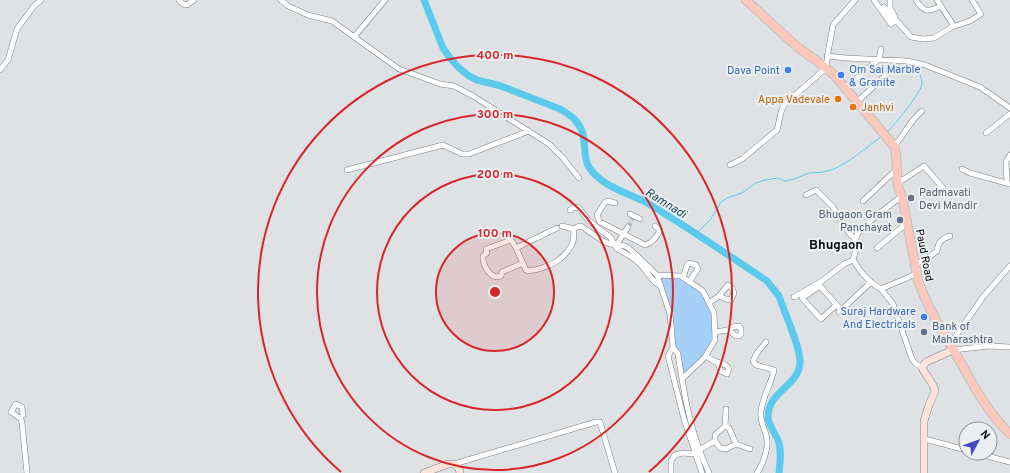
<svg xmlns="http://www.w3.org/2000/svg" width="1010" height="473" font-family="Overpass,sans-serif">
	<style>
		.green { fill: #a7d0f8 }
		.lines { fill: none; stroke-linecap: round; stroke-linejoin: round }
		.stream { stroke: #5bcaed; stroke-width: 1 }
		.river { stroke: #5bcaed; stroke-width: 7 }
		.street-tunnel { stroke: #bfc2c5; stroke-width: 5; stroke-dasharray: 5 2.5; stroke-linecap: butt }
		.street-casing { stroke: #7c7f81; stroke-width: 6 }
		.secondary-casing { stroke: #7c7f81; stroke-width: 8 }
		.primary-casing { stroke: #c0c0c0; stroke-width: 10 }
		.street { stroke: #fff; stroke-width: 5 }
		.secondary { stroke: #fee3dd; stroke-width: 7 }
		.primary { stroke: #fdc8bc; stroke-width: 8 }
		.ring { fill: none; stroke: #d62828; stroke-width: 2 }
		.shop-dot { fill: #3f7fe0; stroke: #eceff2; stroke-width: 1.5 }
		.food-dot { fill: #e8710a; stroke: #eceff2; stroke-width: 1.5 }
		.worship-dot { fill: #6b7280; stroke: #eceff2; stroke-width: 1.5 }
		.service-dot { fill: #5c6f8a; stroke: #eceff2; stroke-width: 1.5 }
		.labels { text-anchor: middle; stroke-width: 4; stroke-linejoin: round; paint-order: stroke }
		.shop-label { font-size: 11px; fill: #366cbe; stroke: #eceff2; text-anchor: end }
		.food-label { font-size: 11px; fill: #c56008; stroke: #eceff2; text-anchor: end }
		.worship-label { font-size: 11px; fill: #5b616d; stroke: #eceff2; text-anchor: start }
		.service-label { font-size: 11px; fill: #4e5e75; stroke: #eceff2; text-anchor: end }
		.street-label { font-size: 11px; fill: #0b0c0d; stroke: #eceff2 }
		.water-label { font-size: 12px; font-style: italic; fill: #1a4a59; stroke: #eceff2 }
		.quarter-label { font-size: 13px; font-weight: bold; fill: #0b0c0d; stroke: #eceff2 }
		.centre { fill: #d62828; stroke: #eceff2; stroke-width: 2 }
		.ring-label { font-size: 12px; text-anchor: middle; font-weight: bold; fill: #d62828; stroke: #eceff2; stroke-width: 4; stroke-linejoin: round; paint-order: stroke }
	</style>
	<rect width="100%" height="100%" fill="#dfe2e5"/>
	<path class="green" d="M657,275L681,276L703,291L714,313L715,340L705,357L682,379Z"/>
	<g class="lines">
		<path class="stream" d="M888,131C894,126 922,91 922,84C922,77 918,72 917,65
			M696,234L710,220L721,202L727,198L742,193L756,183L765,180L778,178L785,181L794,179L809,173L824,172L834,169L849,161L882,136"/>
		<path class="river" d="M424,0L443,48L450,58L459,68L469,76L477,80L501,86L560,109C565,112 571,115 575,120C588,134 582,147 587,163C590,170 595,175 600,179C614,191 634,195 649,204C689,228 728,255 767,281L779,296C784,312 801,348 800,363C798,387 768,391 768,417C768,424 775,433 778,440C782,450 780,462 779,473"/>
		<path class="street-tunnel" d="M628,227L634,216"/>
		<g class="street-casing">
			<path id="street" d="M179,0L183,4L187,5L194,0
				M281,0L288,6L308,15L332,21L399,69L440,84L454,86L473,96L549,144L563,158L579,178
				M874,0L891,24L896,20L911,37L923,39L934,38L952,27V23L937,0
				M890,0V8L895,17
				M916,0C924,13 928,12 941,6
				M884,7L894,21
				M952,27L970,21L981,14L972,0
				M354,37L385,0
				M827,56L846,58L907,61L925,65L980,87L1010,108
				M0,70L8,60L17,29L33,7L41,0
				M846,87L879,59L881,49
				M858,101L888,73
				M986,133L1010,114
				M894,146C905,135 910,120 922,111
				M730,165L742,159L777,130C780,121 779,112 785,104L826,68L828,53L833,25L855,0
				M962,169L970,173L1010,184
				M347,170L443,145L462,154H469L529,131
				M1007,182L1006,162L1010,155
				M898,183L924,166L943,188
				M806,195L816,190L833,207L849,233L856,240
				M863,201L897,169
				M615,203L608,201L605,202L597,215L600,222L645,245C653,243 657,237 660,230L655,226
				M570,210L575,207L579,208L588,220L611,238L617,249C628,254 638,260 645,270C651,277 652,281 660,286
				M630,214L640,219
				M562,226L574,229
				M617,244L628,227
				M516,248L557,228
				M877,248L907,223
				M523,263L502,272L501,276L496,277C488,274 482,264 483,256L487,253L486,249L511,240L516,248L526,270C532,273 554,264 560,259C564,256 570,249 572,244C575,239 573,234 574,229L577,227L581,226L603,241L610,244L625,246L631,250L657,275L670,314L673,347L668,356L684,419L702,473
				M915,264L923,261L937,251C938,242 942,238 950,236
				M916,274L881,289L893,304L912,359L916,364L923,368
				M657,275L681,276L703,291L714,313L715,340L705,357L682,379
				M683,278L687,265L689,263L696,265L698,269L689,282
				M881,289C867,281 861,272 853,260C854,256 856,251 856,247C856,243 855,240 857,235C861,227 894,202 902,196
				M794,297L822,281L844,264L853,260
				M709,303L719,296L728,285L732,288L734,293L731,300L726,299L719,296
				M836,305L821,319L802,298L820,286L841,310
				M839,312L870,283
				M715,332L728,330L733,327L739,326L741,329V334L739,336H736L728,330
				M950,344L983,297L1010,266
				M673,347L678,354C684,394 691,436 709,473
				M953,350L989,346L1010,347
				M706,356C709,358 713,361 717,362C724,364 732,366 727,374L721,371L717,362
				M23,415L22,407L16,404L11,412L21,419L22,423L27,473
				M725,426L726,409
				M925,439L966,450
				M736,444L750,449
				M699,450L715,441V435L725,426L729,428L736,444L726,449L720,448L715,441
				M976,453L1010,462
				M454,464L596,422H600L615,473
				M671,473V461L675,455L682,453L695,454
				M757,473C762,466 768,450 767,441C767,431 759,423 761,411C763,396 771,384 774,370L756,365L753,361L757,353L766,342"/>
		</g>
		<g class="secondary-casing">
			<path id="secondary" d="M424,473L448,464H454L459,468L460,473
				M924,473V421L929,405L935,391C933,381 923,373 922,367L926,362L953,350"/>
		</g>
		<g class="primary-casing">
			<path id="primary" d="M746,0L795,45L826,68L836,77L894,146C900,162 893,182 902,196L918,280C927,307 942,331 957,356C972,383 987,412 1010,434"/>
		</g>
		<use href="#street" class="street"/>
		<use href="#secondary" class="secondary"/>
		<use href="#primary" class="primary"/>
	</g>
	<circle cx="495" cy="292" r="59" fill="#d62828" fill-opacity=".12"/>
	<g class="ring">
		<circle cx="495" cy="292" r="59"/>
		<circle cx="495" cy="292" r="118"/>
		<circle cx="495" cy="292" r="178"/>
		<path d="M341 472A237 237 0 1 1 649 472"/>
	</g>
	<g class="shop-dot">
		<circle cx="788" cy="70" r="4"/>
		<circle cx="841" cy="75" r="4"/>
		<circle cx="924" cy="317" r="4"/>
	</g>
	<g class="food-dot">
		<circle cx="838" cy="99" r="4"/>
		<circle cx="853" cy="107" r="4"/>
	</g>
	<circle class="worship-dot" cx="911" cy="198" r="4"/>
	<g class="service-dot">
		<circle cx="900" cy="220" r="4"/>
		<circle cx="924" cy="332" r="4"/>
	</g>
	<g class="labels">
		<g class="shop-label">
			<text x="849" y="73" text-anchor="start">Om Sai Marble<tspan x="849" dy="13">&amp; Granite</tspan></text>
			<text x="780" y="74">Dava Point</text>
			<text x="916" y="315">Suraj Hardware<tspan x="916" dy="13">And Electricals</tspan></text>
		</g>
		<g class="food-label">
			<text x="830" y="103">Appa Vadevale</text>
			<text x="861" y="111" text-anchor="start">Janhvi</text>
		</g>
		<g class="worship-label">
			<text x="919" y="196">Padmavati<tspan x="919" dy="13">Devi Mandir</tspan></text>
		</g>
		<g class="service-label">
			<text x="892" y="218">Bhugaon Gram<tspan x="892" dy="13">Panchayat</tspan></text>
			<text x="932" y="330" text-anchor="start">Bank of<tspan x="932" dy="13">Maharashtra</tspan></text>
		</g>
		<g class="street-label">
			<text transform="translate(925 255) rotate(79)" y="4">Paud Road</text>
		</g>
		<g class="water-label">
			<text transform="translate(666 203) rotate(32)" y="4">Ramnadi</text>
		</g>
		<g class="quarter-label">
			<text x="836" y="249">Bhugaon</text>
		</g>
	</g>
	<circle cx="495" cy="292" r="6" class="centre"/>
	<g class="ring-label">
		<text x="495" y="59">400 m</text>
		<text x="495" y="118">300 m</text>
		<text x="495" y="178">200 m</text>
		<text x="495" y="237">100 m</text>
	</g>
	<g transform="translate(978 441) rotate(49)"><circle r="19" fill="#eceff2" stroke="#929496"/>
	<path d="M0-3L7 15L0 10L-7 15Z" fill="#454abf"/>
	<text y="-6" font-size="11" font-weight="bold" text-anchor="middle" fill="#0b0c0d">N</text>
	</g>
</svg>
